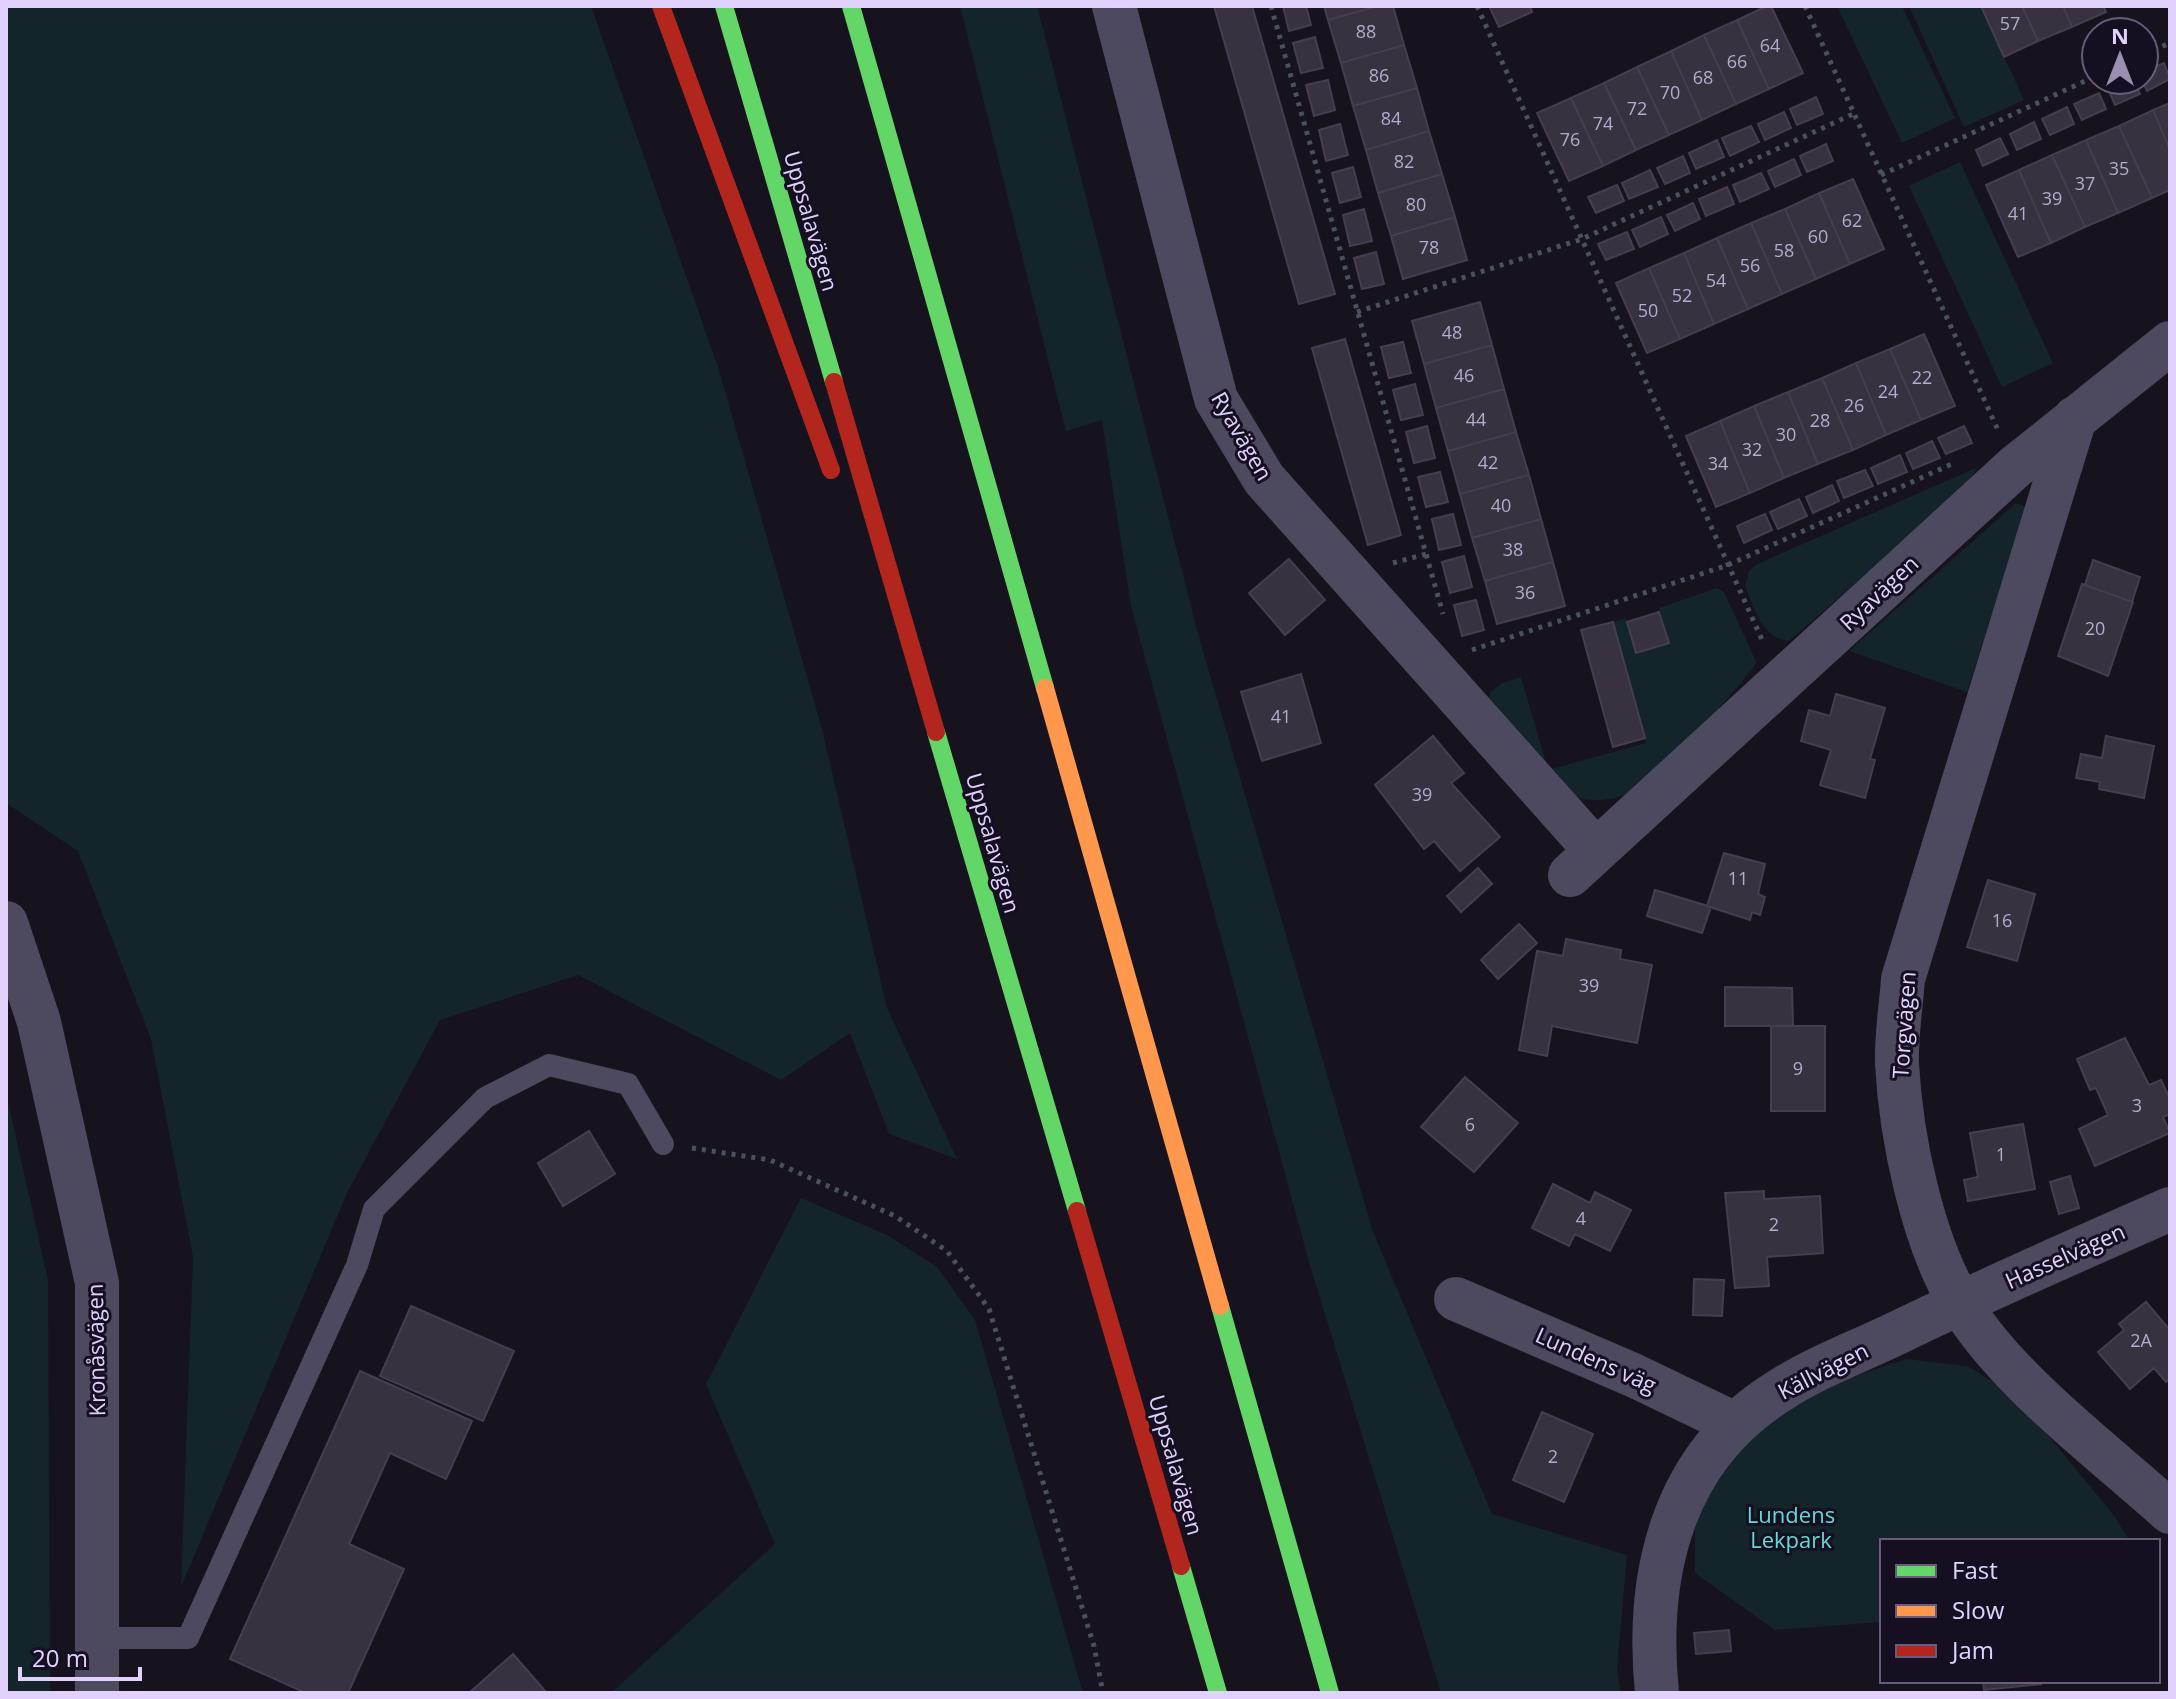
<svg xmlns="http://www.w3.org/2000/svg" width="2176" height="1699" font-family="'Open Sans',sans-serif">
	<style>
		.green { fill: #13242a }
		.building { fill: #373140; stroke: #453e51; stroke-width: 2 }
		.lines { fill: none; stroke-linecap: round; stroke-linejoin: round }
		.path { stroke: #49505f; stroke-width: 5; stroke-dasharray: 4 6; stroke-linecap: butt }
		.lane { stroke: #4d495e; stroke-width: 22 }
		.street { stroke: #4d495e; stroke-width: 44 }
		.fast { stroke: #63d668; stroke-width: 18 }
		.slow { stroke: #ff974d; stroke-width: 18 }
		.jam { stroke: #b3261e; stroke-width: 18 }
		.labels { text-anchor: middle; stroke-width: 6; stroke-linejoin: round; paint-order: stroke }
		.number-label { font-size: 18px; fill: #b6aace }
		.street-label { font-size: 22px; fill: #e0d2fd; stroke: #160f22 }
		.park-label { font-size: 22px; fill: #61dad5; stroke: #160f22 }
	</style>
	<rect width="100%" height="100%" fill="#17131e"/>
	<path class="green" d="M6,6H591L718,367L822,729L887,1008L957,1159L889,1134L850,1033L781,1080L578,975L440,1020L347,1193L181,1587L193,1257L151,1039L78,851L6,803Z
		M960,6H1037L1200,641L1373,1232L1492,1514L1627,1555L1617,1668L1621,1693H1441L1309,1262L1131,606L1102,420L1066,431Z
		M1842,6H1902L1955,118L1902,143L1838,8Z
		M1909,6H1981L2024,100L1964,127Z
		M1960,162L2053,363L2002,387L1909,186Z
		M1978,467L1961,492L1789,641C1761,638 1755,609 1745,586L1749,571L1757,564Z
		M2016,503L2026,507L1967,692L1849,651Z
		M1717,588L1724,592L1756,661L1754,667C1722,706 1669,766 1628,793C1613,802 1585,802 1569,795C1540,781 1509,736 1488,712L1490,693L1502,683L1521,677L1548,770L1646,743L1613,622L1626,618L1637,653L1668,643L1659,608Z
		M6,1093L48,1280L50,1693H6Z
		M801,1198L887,1235L937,1267L975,1320L1083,1693H611L775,1544L706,1384Z
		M1906,1359L1968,1366L2017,1397L2115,1517L2130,1541H1882V1622L1775,1630L1695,1573V1511L1733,1446L1810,1391Z"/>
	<path class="building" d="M1214,6H1252L1335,294L1299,304Z
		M1283,6H1306L1311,25L1289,31Z
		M1324,6H1378L1328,20Z
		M1378,6H1393L1404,45L1341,63L1328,20Z
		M1489,6H1530L1532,12L1499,27Z
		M1767,6H1771L1803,73L1769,89L1737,20Z
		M1981,6H2022L2038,41L2004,57Z
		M2022,6H2063L2072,27L2038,41Z
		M2063,6H2103L2106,12L2072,27Z
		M1737,20L1769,89L1736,104L1704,35Z
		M1704,35L1736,104L1702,120L1671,51Z
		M1315,37L1323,68L1301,73L1293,43Z
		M1404,45L1417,88L1353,106L1341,63Z
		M1671,51L1702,120L1669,135L1637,67Z
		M2164,63L2170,79L2147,91L2142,80L2144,72Z
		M1637,67L1669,135L1636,150L1604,83Z
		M1328,80L1335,110L1314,116L1306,85Z
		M2127,80H2133L2140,94L2115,105L2108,89Z
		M1604,83L1636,150L1603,166L1571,98Z
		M1417,88L1429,131L1366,150L1353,106Z
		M2099,93L2106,109L2082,120L2074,104Z
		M1816,97L1823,114L1797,125L1790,109Z
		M1571,98L1603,166L1569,181L1537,113Z
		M2170,103V150L2153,110Z
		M2067,107L2074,124L2050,135L2042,119Z
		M2153,110L2170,150V190L2152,198L2119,126Z
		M1784,112L1791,128L1765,140L1758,124Z
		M2034,122L2041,139L2017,150L2010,134Z
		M1340,124L1348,155L1326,161L1319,130Z
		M1751,126L1759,142L1730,156L1722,138Z
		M2119,126L2152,198L2118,213L2086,140Z
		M1429,131L1442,174L1378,193L1366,150Z
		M2000,138L2008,154L1983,166L1976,150Z
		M1717,140L1724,157L1696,169L1689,153Z
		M2086,140L2118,213L2085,227L2052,155Z
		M1826,144L1833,161L1807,172L1800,156Z
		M2052,155L2085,227L2051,243L2019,170Z
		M1683,156L1690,173L1665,184L1657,168Z
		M1794,159L1801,175L1775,187L1768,171Z
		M1353,167L1361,197L1340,203L1332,173Z
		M1650,170L1658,187L1629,199L1622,183Z
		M2019,170L2051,243L2018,257L1986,185Z
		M1761,173L1769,189L1740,202L1733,185Z
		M1442,174L1455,217L1391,236L1378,193Z
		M1853,179L1884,249L1850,264L1819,193Z
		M1617,185L1624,201L1596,213L1588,197Z
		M1727,187L1734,204L1706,216L1699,199Z
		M1819,193L1850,264L1816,279L1785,209Z
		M1693,203L1700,219L1675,231L1667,215Z
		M1364,209L1372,241L1350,246L1343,215Z
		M1785,209L1816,279L1782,294L1751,223Z
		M1455,217L1467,260L1403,279L1391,236Z
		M1661,217L1668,234L1640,247L1632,230Z
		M1751,223L1782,294L1748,309L1717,238Z
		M1627,232L1634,249L1606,260L1598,244Z
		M1717,238L1748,309L1714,324L1684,253Z
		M1376,252L1384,284L1362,289L1354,258Z
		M1684,253L1714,324L1680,339L1649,268Z
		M1649,268L1680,339L1647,353L1616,283Z
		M1480,302L1492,345L1424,364L1412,321Z
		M1924,334L1955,406L1921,420L1890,349Z
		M1345,339L1401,535L1368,545L1312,348Z
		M1403,342L1411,373L1389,378L1381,347Z
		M1492,345L1504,389L1436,408L1424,364Z
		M1890,349L1921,420L1886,435L1856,363Z
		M1856,363L1886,435L1853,450L1822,378Z
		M1822,378L1853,450L1818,464L1788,392Z
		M1415,384L1423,415L1401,420L1393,390Z
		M1504,389L1516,432L1448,451L1436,408Z
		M1788,392L1818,464L1784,478L1754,406Z
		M1754,406L1784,478L1750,493L1720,421Z
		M1720,421L1750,493L1716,507L1686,436Z
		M1427,426L1435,458L1414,463L1406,432Z
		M1964,426L1972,443L1946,454L1938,438Z
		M1516,432L1529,475L1460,494L1448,451Z
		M1932,441L1940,458L1913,469L1906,453Z
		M1900,455L1907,472L1878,484L1871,468Z
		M1865,470L1873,486L1844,498L1837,481Z
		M1440,472L1448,502L1426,507L1418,477Z
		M1529,475L1541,519L1472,538L1460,494Z
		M1832,485L1839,501L1813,513L1806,497Z
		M1799,499L1807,516L1778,529L1770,512Z
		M1453,514L1461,545L1439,550L1432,519Z
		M1765,514L1772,530L1744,543L1737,526Z
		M1541,519L1553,562L1485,581L1472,538Z
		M1464,556L1472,587L1450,593L1442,562Z
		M1289,559L1325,600L1285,635L1249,593Z
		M2093,560L2140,577L2132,602L2085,585Z
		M1553,562L1565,606L1497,624L1485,581Z
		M2082,584L2133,602L2108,676L2058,656Z
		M1476,600L1484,630L1462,636L1454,605Z
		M1659,612L1669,643L1636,653L1627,622Z
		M1613,622L1645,738L1613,747L1581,630Z
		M1301,674L1321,743L1262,761L1241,692Z
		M1836,694L1885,708L1870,759L1875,760L1865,798L1820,785L1831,750L1801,741L1809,710L1830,716Z
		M1433,736L1464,773L1451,783L1500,837L1460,871L1434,841L1424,849L1375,785Z
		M2106,736L2154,746L2144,798L2099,789L2100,782L2076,778L2081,754L2102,758Z
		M1724,853L1765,864L1758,894L1765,897L1760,915L1752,912L1750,920L1707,906Z
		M1478,868L1492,884L1461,912L1447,896Z
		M1988,880L2035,894L2017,961L1967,947Z
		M1655,890L1711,907L1702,933L1647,916Z
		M1519,924L1537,943L1498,979L1481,960Z
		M1566,939L1621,950L1620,959L1652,965L1637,1043L1552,1026L1547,1056L1519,1050L1537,951L1563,956Z
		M1725,987L1792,988L1793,1026H1725Z
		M1771,1026H1825V1111H1771Z
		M2125,1038L2149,1085L2161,1080L2170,1099V1114L2163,1117L2170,1133L2095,1166L2079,1129L2108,1115L2096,1088L2090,1090L2077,1059Z
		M1465,1077L1518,1123L1474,1172L1421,1127Z
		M2023,1124L2035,1189L1968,1201L1964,1180L1978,1177L1970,1133Z
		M589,1131L615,1174L563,1206L538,1163Z
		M2070,1176L2079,1208L2059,1214L2050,1182Z
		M1553,1184L1590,1203L1595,1192L1631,1210L1610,1251L1575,1234L1569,1246L1532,1228Z
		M1764,1191V1199L1820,1196L1823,1253L1767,1257L1769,1286L1735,1288L1725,1193Z
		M1694,1279L1724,1280L1722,1316L1693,1315Z
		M2146,1302L2170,1330V1378L2166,1382L2154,1368L2130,1389L2098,1352L2124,1330L2119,1324Z
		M411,1306L514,1351L483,1421L380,1376Z
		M360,1371L472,1421L446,1479L390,1453L349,1544L404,1569L348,1693H306L230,1659Z
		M1542,1412L1593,1434L1564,1502L1513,1480Z
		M1729,1630L1731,1651L1696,1654L1694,1633Z
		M513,1654L547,1693H469Z
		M1983,1681H2041V1684L1984,1690Z"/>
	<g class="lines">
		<path class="path" d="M1271,6L1443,614
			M1477,6L1763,642
			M1805,6L1998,430
			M2144,54L2170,43
			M1881,175L2096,76
			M1357,312L1582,239L1853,114
			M1393,563L1426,554
			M1472,650L1728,565L1954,463
			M692,1148L770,1160L895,1216L947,1251L989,1309L1094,1646L1103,1693"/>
		<path class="lane" d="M97,1638H188L357,1265L374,1209L485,1098L549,1065L628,1084L663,1144"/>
		<path class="street" d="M1114,6L1216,399L1264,479L1596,851
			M2075,418L1903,979C1901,1007 1896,1036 1897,1064C1901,1137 1922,1240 1960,1303C2006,1380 2103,1451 2170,1512
			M1570,875L2015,467L2170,343
			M6,923L39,1022L97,1283V1693
			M1456,1299L1633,1375L1735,1424
			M1657,1693C1645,1574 1672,1458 1779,1391C1816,1367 1860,1351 1899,1332C1988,1289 2079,1249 2170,1209"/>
		<path class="fast" d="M724,6L834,382
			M851,6L1045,688
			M936,732L1077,1211
			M1220,1306L1330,1693
			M1181,1566L1218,1693"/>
		<path class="slow" d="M1045,688L1220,1306"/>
		<path class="jam" d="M661,6L831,470
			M834,382L936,732
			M1077,1211L1181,1566"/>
	</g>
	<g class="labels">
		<g class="number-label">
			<text x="2010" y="30">57</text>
			<text x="1366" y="38">88</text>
			<text x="1770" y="52">64</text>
			<text x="1737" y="68">66</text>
			<text x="1379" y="82">86</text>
			<text x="1703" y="84">68</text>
			<text x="1670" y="99">70</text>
			<text x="1637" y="115">72</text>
			<text x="1391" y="125">84</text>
			<text x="1603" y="130">74</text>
			<text x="1570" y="146">76</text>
			<text x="1404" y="168">82</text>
			<text x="2119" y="175">35</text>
			<text x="2085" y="190">37</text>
			<text x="2052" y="205">39</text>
			<text x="1416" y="211">80</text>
			<text x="2018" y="220">41</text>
			<text x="1852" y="227">62</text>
			<text x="1818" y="243">60</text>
			<text x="1429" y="254">78</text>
			<text x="1784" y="257">58</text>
			<text x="1750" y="272">56</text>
			<text x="1716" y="287">54</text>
			<text x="1682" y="302">52</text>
			<text x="1648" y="317">50</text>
			<text x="1452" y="339">48</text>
			<text x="1464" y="382">46</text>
			<text x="1922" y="384">22</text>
			<text x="1888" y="398">24</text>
			<text x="1854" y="412">26</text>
			<text x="1476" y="426">44</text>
			<text x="1820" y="427">28</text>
			<text x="1786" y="441">30</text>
			<text x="1752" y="456">32</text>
			<text x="1488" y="469">42</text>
			<text x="1718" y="470">34</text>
			<text x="1501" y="512">40</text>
			<text x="1513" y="556">38</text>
			<text x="1525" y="599">36</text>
			<text x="2095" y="635">20</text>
			<text x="1281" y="723">41</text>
			<text x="1422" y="801">39</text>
			<text x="1738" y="885">11</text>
			<text x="2002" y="927">16</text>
			<text x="1589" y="992">39</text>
			<text x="1798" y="1075">9</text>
			<text x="2137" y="1112">3</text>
			<text x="1470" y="1131">6</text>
			<text x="2001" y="1161">1</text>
			<text x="1581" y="1225">4</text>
			<text x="1774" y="1231">2</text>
			<text x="2141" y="1347">2A</text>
			<text x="1553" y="1463">2</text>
		</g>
		<g class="street-label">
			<text transform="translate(811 221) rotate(74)" y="8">Uppsalavägen</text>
			<text transform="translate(1242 436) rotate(60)" y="8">Ryavägen</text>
			<text transform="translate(1879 593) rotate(-43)" y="8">Ryavägen</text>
			<text transform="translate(993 843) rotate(74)" y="8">Uppsalavägen</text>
			<text transform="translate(1904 1025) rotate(-86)" y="8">Torgvägen</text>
			<text transform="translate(2065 1256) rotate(-24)" y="8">Hasselvägen</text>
			<text transform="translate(96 1350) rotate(-91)" y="8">Kronåsvägen</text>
			<text transform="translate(1596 1360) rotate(24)" y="8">Lundens väg</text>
			<text transform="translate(1823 1371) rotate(-27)" y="8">Källvägen</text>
			<text transform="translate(1176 1465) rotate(74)" y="8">Uppsalavägen</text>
		</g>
		<g class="park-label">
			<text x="1791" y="1523">Lundens<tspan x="1791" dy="25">Lekpark</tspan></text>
		</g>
	</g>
	<rect width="2176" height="1699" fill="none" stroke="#e0d2fd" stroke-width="16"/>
	<rect x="1880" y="1539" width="280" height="144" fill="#160f22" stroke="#675d7a" stroke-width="2"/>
	<rect x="1896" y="1565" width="40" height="12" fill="#63d668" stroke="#675d7a" stroke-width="2"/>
	<text x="1952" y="1579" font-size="24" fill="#e0d2fd">Fast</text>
	<rect x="1896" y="1605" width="40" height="12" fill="#ff974d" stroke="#675d7a" stroke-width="2"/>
	<text x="1952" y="1619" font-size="24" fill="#e0d2fd">Slow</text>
	<rect x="1896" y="1645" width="40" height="12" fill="#b3261e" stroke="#675d7a" stroke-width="2"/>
	<text x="1952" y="1659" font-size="24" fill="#e0d2fd">Jam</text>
	<g transform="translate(2120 56)"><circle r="38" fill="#160f22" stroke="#675d7a" stroke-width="2"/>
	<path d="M0-6L14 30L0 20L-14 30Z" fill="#9a8faf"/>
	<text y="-12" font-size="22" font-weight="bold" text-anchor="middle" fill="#e0d2fd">N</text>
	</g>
	<path d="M20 1667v12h120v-12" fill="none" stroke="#e0d2fd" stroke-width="4"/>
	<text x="32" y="1667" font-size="24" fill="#e0d2fd" stroke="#160f22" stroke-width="6" paint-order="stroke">20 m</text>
</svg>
